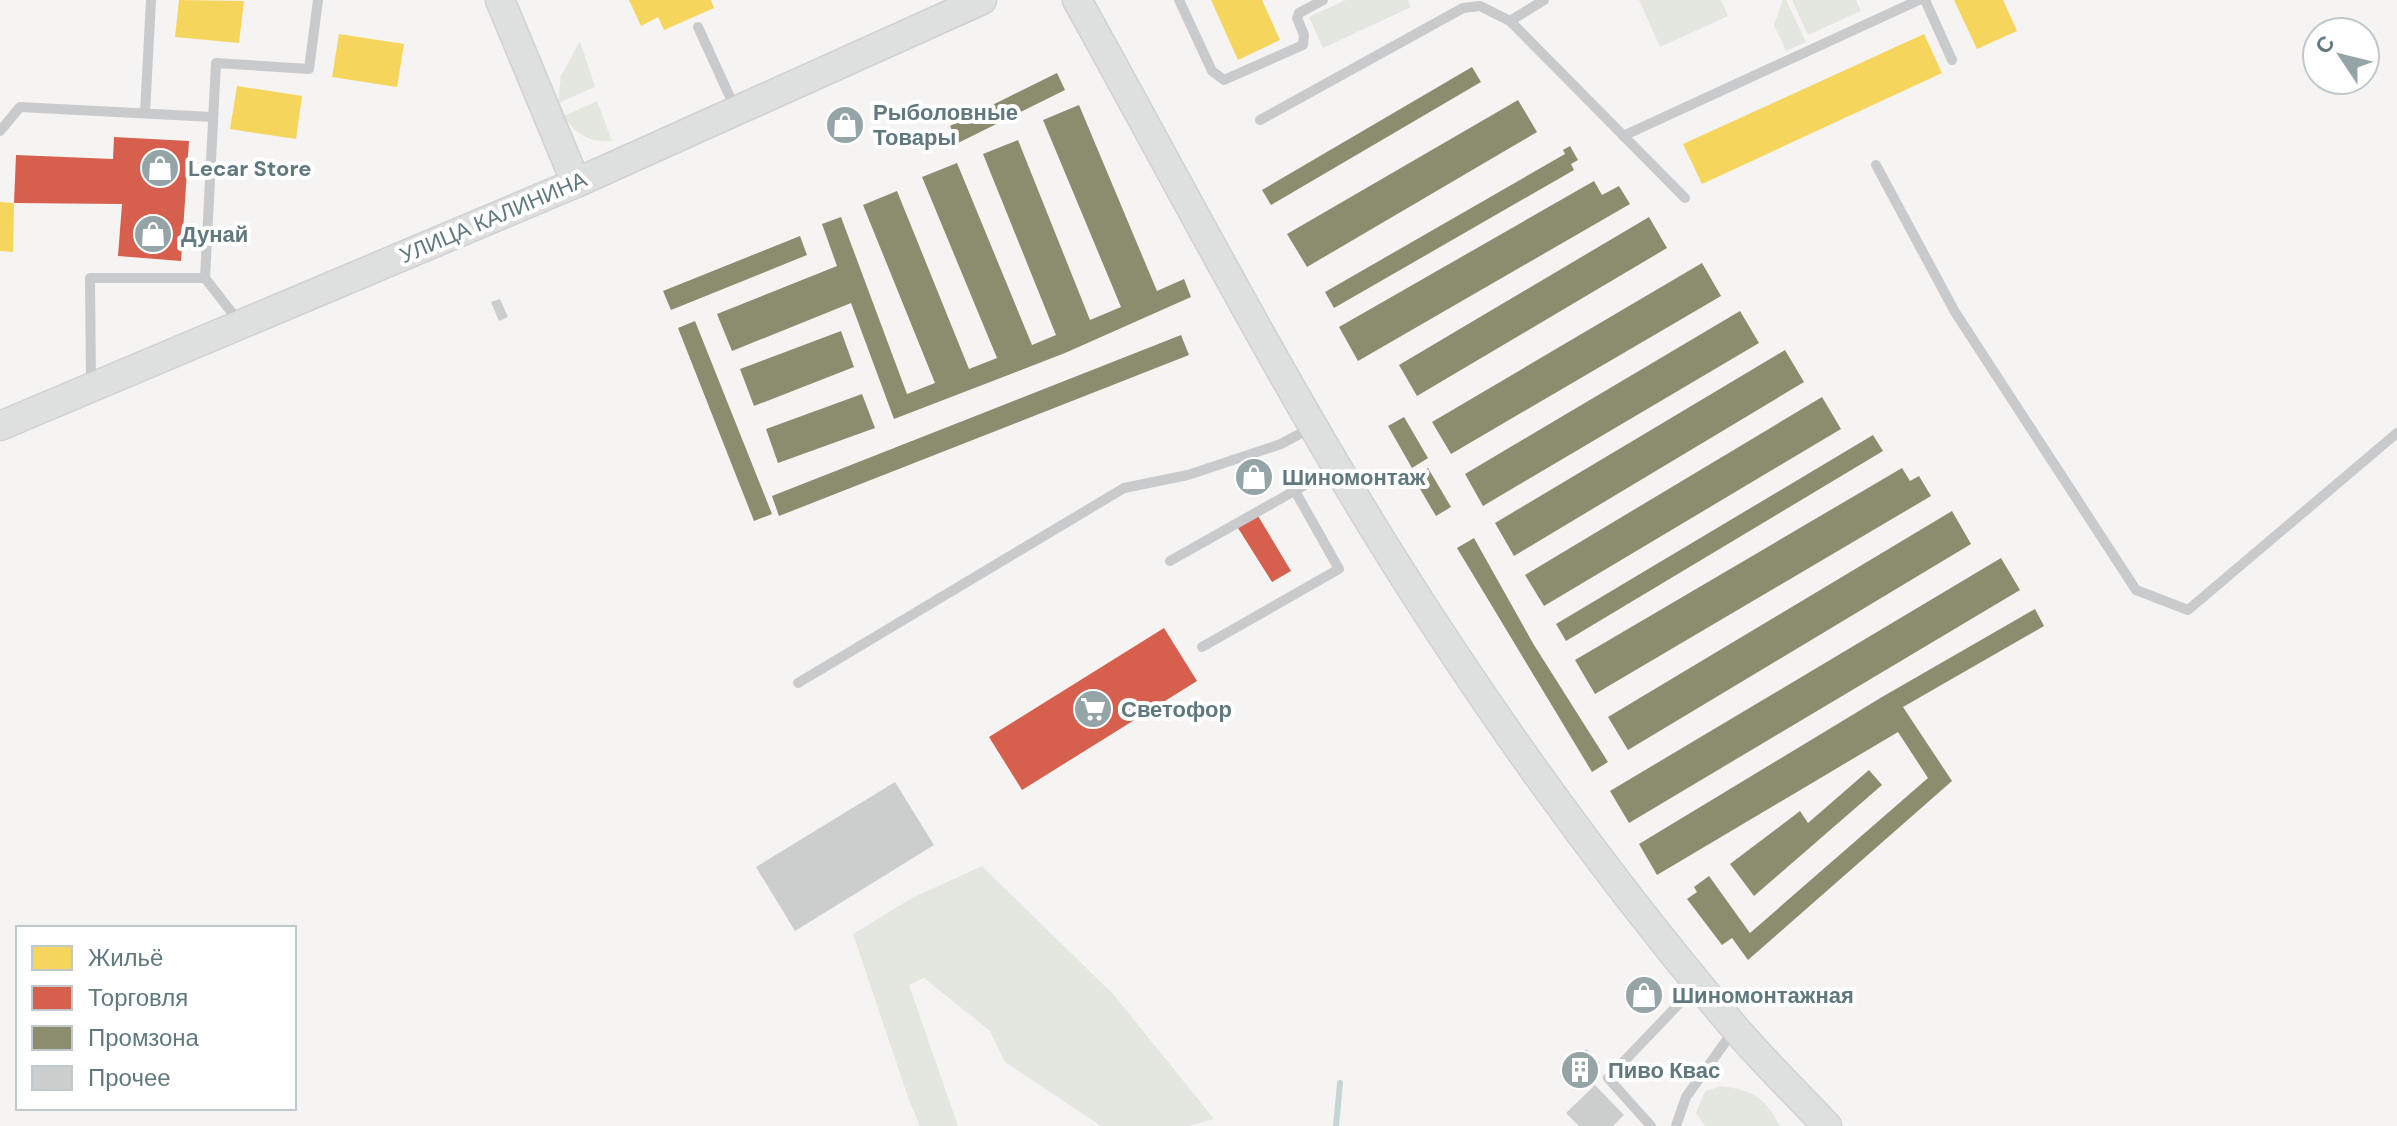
<svg xmlns="http://www.w3.org/2000/svg" width="2397" height="1126" font-family="'DM Sans',sans-serif">
	<style>
		.green { fill: #e4e6e0 }
		.homes { fill: #f6d55c }
		.shops { fill: #d6604d }
		.industry { fill: #8c8c6e }
		.lines { fill: none; stroke-linecap: round; stroke-linejoin: round }
		.stream { stroke: #c7d4d4; stroke-width: 6 }
		.building { fill: #cccece }
		.secondary-casing { stroke: #d0d1d1; stroke-width: 31 }
		.lane { stroke: #c9cacb; stroke-width: 10 }
		.secondary { stroke: #dedfdf; stroke-width: 28 }
		.labels { text-anchor: middle; stroke-width: 8; stroke-linejoin: round; paint-order: stroke }
		.poi-label { font-size: 22px; font-weight: bold; fill: #60797e; stroke: #fff; text-anchor: start }
		.street-label { font-size: 22px; fill: #60797e; stroke: #fff }
	</style>
	<rect width="100%" height="100%" fill="#f5f4f3"/>
	<path class="green" d="M1346,0H1408L1411,7L1323,48L1309,17Z
		M1639,0H1721L1728,16L1660,47Z
		M1783,0H1786L1806,42L1786,51L1774,25Z
		M1792,0H1856L1861,11L1808,35Z
		M580,41L595,87L558,103L561,76Z
		M597,101L612,141C591,143 576,135 564,116Z
		M982,866L1114,995L1214,1119L1188,1126H1101L1005,1062L990,1031L924,978L909,985L958,1126H920L909,1100L853,934L912,898Z
		M1722,1086C1754,1091 1765,1097 1780,1126H1705L1696,1113L1705,1091Z"/>
	<path class="homes" d="M179,0L244,1L239,43L175,37Z
		M629,0H711L714,8L664,30L658,17L641,26Z
		M1211,0H1262L1280,40L1238,60Z
		M1954,0H2003L2017,31L1977,49Z
		M339,34L404,44L397,87L332,77Z
		M1924,34L1942,73L1702,184L1683,144Z
		M237,86L302,96L296,139L230,129Z
		M0,202L14,203L13,252L0,251Z"/>
	<path class="shops" d="M854,114L858,125L836,135L831,125Z
		M114,137L189,141L181,261L118,256L122,204L14,203L16,155L113,159Z
		M1256,462L1269,480L1253,492L1240,474Z
		M1258,516L1291,571L1272,582L1238,528Z
		M1164,628L1197,681L1022,790L989,737Z"/>
	<path class="industry" d="M1472,67L1481,82L1271,205L1262,190Z
		M1057,73L1065,90L958,143L950,126Z
		M1518,100L1537,132L1307,267L1287,234Z
		M1079,105L1157,291L1184,279L1191,297L1065,353L894,419L851,303L732,351L717,314L837,266L822,224L841,217L907,394L935,383L863,205L897,191L969,369L997,358L922,177L957,163L1032,345L1056,335L983,154L1018,140L1090,320L1121,307L1043,120Z
		M1570,146L1578,160L1571,164L1574,170L1334,308L1325,292L1565,154L1563,150Z
		M1594,181L1602,195L1619,186L1630,204L1358,361L1339,327Z
		M1649,217L1667,248L1417,396L1399,365Z
		M800,236L807,255L671,310L663,291Z
		M1702,263L1721,296L1451,454L1432,422Z
		M1740,311L1759,343L1483,506L1465,474Z
		M695,321L772,514L754,521L678,328Z
		M841,331L854,367L754,406L740,369Z
		M1181,335L1189,355L779,516L772,496Z
		M1785,350L1804,382L1514,556L1495,523Z
		M862,394L875,428L778,463L766,429Z
		M1822,397L1841,429L1544,606L1525,575Z
		M1404,417L1428,458L1412,468L1388,426Z
		M1873,435L1883,451L1566,641L1556,624Z
		M1428,468L1451,507L1436,516L1413,477Z
		M1902,468L1910,481L1919,476L1931,496L1595,694L1575,660Z
		M1952,511L1971,544L1628,750L1608,717Z
		M1474,538L1534,645L1608,762L1592,772L1457,548Z
		M2001,558L2020,590L1629,823L1610,791Z
		M2035,609L2044,626L1903,707L1952,781L1748,960L1732,938L1722,945L1687,899L1697,892L1694,887L1709,876L1750,933L1928,778L1898,732L1657,875L1639,844L1882,697Z
		M1869,770L1882,785L1754,896L1730,864L1800,811L1808,823Z"/>
	<g class="lines">
		<path class="stream" d="M1336,1126L1340,1083"/>
	</g>
	<path class="building" d="M500,299L508,317L499,321L491,302Z
		M895,782L934,845L795,931L756,867Z
		M1586,1049L1600,1063L1574,1090L1560,1076Z
		M1595,1085L1624,1115L1613,1126H1579L1566,1113Z"/>
	<g class="lines">
		<g class="secondary-casing">
			<path id="secondary" d="M500,0L576,183
				M1077,0C1182,189 1281,381 1396,564C1497,724 1611,882 1734,1027C1763,1061 1796,1093 1827,1126
				M0,426L576,183L982,0"/>
		</g>
		<path class="lane" d="M1179,0L1212,71L1224,80L1303,45L1304,35L1297,18L1299,13L1323,0
			M1925,0L1952,60
			M1510,21L1685,198
			M698,27L735,108
			M145,113L151,0
			M1260,120L1463,8L1480,6L1510,21L1544,0
			M0,131L20,107L212,117
			M1623,136L1919,0
			M1876,165L1955,312L2136,590L2188,610L2397,433
			M240,323L205,278L216,63L309,69L318,0
			M91,385L90,278H205
			M1170,561L1335,468
			M1202,647L1339,569L1295,491
			M798,683L1124,488L1188,475L1281,444L1311,428
			M1651,1126L1608,1078L1697,985
			M1676,1126L1686,1097L1734,1030"/>
		<use href="#secondary" class="secondary"/>
	</g>
	<defs>
		<g id="shop-disc" transform="scale(2)"><circle r="9.5" fill="#94a4a7" stroke="#fff"/><path d="M-5-2.5h2.3a2.7 3.5 0 0 1 5.4 0H5L5.5 6h-11ZM-1.5-2.5h3a1.5 2.3 0 0 0-3 0Z" fill="#fff"/></g>
		<g id="supermarket-disc" transform="scale(2)"><circle r="9.5" fill="#94a4a7" stroke="#fff"/><path d="M-6-5.5h2.5l.6 2H6L4.5 2H-2.5L-4.4-4H-6ZM-1.5 3.2a1.3 1.3 0 1 0 .1 0ZM3 3.2a1.3 1.3 0 1 0 .1 0Z" fill="#fff"/></g>
		<g id="building-disc" transform="scale(2)"><circle r="9.5" fill="#94a4a7" stroke="#fff"/><path d="M-4-6H4V6H1V3H-1V6H-4ZM-2.5-4.3h1.7v1.8h-1.7ZM.8-4.3h1.7v1.8H.8ZM-2.5-1h1.7V.8h-1.7ZM.8-1h1.7V.8H.8Z" fill="#fff"/></g>
	</defs>
	<g fill-rule="evenodd">
		<use href="#shop-disc" x="845" y="125"/>
		<use href="#shop-disc" x="160" y="168"/>
		<use href="#shop-disc" x="153" y="234"/>
		<use href="#shop-disc" x="1254" y="477"/>
		<use href="#supermarket-disc" x="1093" y="709"/>
		<use href="#shop-disc" x="1644" y="995"/>
		<use href="#building-disc" x="1580" y="1070"/>
	</g>
	<g class="labels">
		<g class="poi-label">
			<text x="873" y="120">Рыболовные<tspan x="873" dy="25">Товары</tspan></text>
			<text x="188" y="176">Lecar Store</text>
			<text x="181" y="242">Дунай</text>
			<text x="1282" y="485">Шиномонтаж</text>
			<text x="1121" y="717">Светофор</text>
			<text x="1672" y="1003">Шиномонтажная</text>
			<text x="1608" y="1078">Пиво Квас</text>
		</g>
		<g class="street-label">
			<text transform="translate(493 217) rotate(-23)" y="8">УЛИЦА КАЛИНИНА</text>
		</g>
	</g>
	<rect x="16" y="926" width="280" height="184" fill="#ffffff" stroke="#bfc9cb" stroke-width="2"/>
	<rect x="32" y="946" width="40" height="24" fill="#f6d55c" stroke="#bfc9cb" stroke-width="2"/>
	<text x="88" y="966" font-size="24" fill="#60797e">Жильё</text>
	<rect x="32" y="986" width="40" height="24" fill="#d6604d" stroke="#bfc9cb" stroke-width="2"/>
	<text x="88" y="1006" font-size="24" fill="#60797e">Торговля</text>
	<rect x="32" y="1026" width="40" height="24" fill="#8c8c6e" stroke="#bfc9cb" stroke-width="2"/>
	<text x="88" y="1046" font-size="24" fill="#60797e">Промзона</text>
	<rect x="32" y="1066" width="40" height="24" fill="#cccece" stroke="#bfc9cb" stroke-width="2"/>
	<text x="88" y="1086" font-size="24" fill="#60797e">Прочее</text>
	<g transform="translate(2341 56) rotate(305)"><circle r="38" fill="#ffffff" stroke="#bfc9cb" stroke-width="2"/>
	<path d="M0-6L14 30L0 20L-14 30Z" fill="#94a4a7"/>
	<text y="-12" font-size="22" font-weight="bold" text-anchor="middle" fill="#60797e">С</text>
	</g>
</svg>
